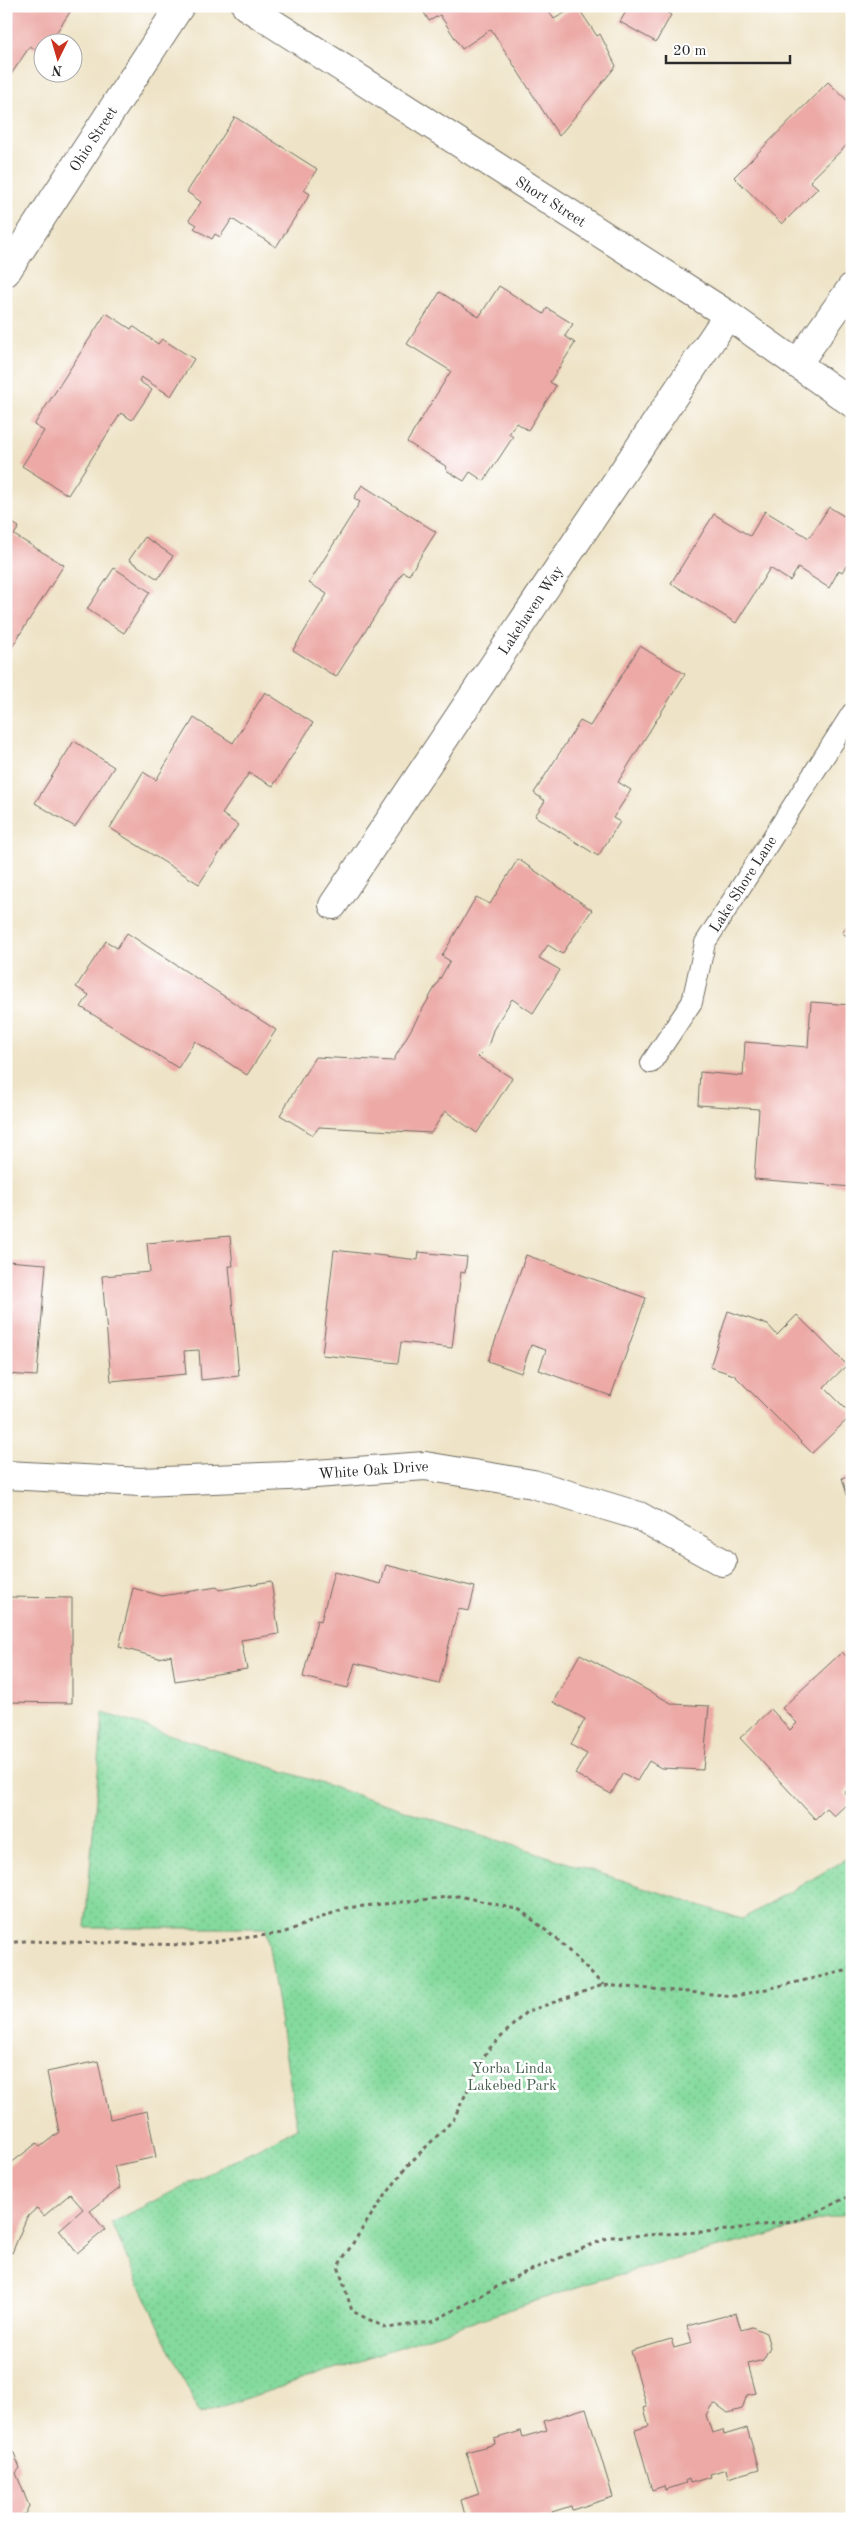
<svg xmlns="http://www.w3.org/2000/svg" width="858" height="2525" font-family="'Old Standard TT',serif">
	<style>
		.grass { fill: url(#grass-dots); stroke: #588264 }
		.building { fill: #eca9a5 }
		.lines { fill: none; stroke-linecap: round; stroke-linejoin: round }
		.service-casing { stroke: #6f6b61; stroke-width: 22 }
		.minor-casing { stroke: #6f6b61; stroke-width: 30 }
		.tertiary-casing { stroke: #6f6b61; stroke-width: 30 }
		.path { stroke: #6f6b61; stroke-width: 3; stroke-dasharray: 4 4; stroke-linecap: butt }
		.service { stroke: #fff; stroke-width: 20 }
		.minor { stroke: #fff; stroke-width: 28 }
		.tertiary { stroke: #fff; stroke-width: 28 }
		.labels { text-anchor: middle; stroke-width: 5; stroke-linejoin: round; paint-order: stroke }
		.street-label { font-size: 15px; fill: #2b2b2b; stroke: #fff }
		.park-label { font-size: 15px; fill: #46604d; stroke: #fff }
	</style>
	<defs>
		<pattern id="grass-dots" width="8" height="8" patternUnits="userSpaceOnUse" patternTransform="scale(1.25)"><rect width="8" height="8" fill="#84da9d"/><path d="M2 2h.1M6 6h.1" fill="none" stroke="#72bb87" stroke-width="1.8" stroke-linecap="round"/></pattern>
	</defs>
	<rect width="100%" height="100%" fill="#fff"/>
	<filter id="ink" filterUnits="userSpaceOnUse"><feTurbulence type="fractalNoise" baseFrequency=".02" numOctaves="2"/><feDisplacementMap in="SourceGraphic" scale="10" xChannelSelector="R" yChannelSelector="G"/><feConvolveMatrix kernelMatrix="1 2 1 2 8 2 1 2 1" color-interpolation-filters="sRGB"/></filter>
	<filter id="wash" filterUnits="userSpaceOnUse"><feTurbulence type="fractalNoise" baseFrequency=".0096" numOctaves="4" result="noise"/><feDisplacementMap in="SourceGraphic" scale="20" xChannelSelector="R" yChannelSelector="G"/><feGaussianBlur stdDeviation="1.12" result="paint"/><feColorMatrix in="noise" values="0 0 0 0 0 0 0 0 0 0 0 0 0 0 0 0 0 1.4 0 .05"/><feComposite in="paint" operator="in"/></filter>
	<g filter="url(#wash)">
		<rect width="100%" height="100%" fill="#eee3c6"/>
		<path class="grass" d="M103,1713L742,1919L852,1856V2212L592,2282L200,2414L111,2223L297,2128L266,1928H85Z"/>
		<g id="blocks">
			<path class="building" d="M6,6H74L50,42H42V54L30,46L6,82Z
				M420,6H545L554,19L577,6L597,36L600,34L616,66L559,136L491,29L462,49L440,15L429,21Z
				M629,6H656L671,15L656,42L620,22Z
				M828,82L852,105V140L810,181L818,188L782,224L734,177Z
				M235,117L317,169L304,190L310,194L276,247L232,219L220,237L215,234L212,239L194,228L197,225L189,220L201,202L187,192Z
				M499,286L544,314L547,308L573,324L565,336L575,343L550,382L556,386L528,430L516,423L509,434L513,437L484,481L470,472L464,481L446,470L447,467L407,442L451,371L407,344L440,292L479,317Z
				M106,313L131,329L133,326L158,344L162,339L194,359L171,396L141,377L139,381L152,390L132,420L121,413L68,495L22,466L44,431L34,425Z
				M362,485L436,532L409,575L403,572L336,677L293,650L327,594L309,583L360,502L354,498Z
				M829,507L852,521V557L842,572L839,570L829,588L798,568L790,581L770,568L736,623L671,583L714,514L750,536L765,511L809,538Z
				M6,519L19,527L14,535L64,565L6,656Z
				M145,537L173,556L158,579L129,560Z
				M114,568L150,592L124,633L87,609Z
				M640,646L685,674L618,782L631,790L613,818L620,822L598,856L535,816L545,801L534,793L580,721L590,726Z
				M265,692L313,723L273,786L249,773L222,814L238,825L199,884L110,828L143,772L156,780L194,718L233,743Z
				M74,741L114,767L75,827L35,803Z
				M518,859L592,910L562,954L548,945L539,958L560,970L533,1013L512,999L493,1030L488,1047L478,1057L512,1078L477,1133L445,1111L431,1133L319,1127L313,1135L280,1115L315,1057L393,1061L450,961L442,956L476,897L490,904Z
				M852,919V939L842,933Z
				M127,933L276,1030L247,1075L195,1041L178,1068L81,1007L89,995L76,987L106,941L117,948Z
				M811,1002L852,1005V1187L754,1179L759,1109L698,1105L700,1072L743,1076L745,1042L808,1047Z
				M230,1236L233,1266H229L239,1376L201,1380L199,1350L184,1351L186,1374L111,1381L102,1276L150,1272L147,1243Z
				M334,1250L418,1260L419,1252L467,1257L465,1273L461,1272L452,1348L401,1342L398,1363L322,1355Z
				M526,1255L646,1298L611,1396L539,1370L546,1350L531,1345L521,1373L488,1361Z
				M6,1261L46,1264L37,1376L6,1374Z
				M728,1311L768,1325L777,1335L797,1315L847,1365L824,1387L852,1415L812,1453L734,1375L710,1367Z
				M852,1474V1508H851L842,1478Z
				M386,1565L475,1587L469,1611L458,1609L439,1684L355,1663L348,1688L303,1677L317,1620L321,1621L334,1572L381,1584Z
				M271,1581L279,1634L241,1640L247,1669L175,1681L171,1655L159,1658L119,1647L133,1588L162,1596L217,1587L219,1590Z
				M6,1597L72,1598V1703L6,1702Z
				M842,1652L852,1662V1785L844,1793L851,1800L834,1816L826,1808L815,1819L740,1738L771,1709L790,1730L797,1723L782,1708Z
				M580,1654L673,1704L709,1706L703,1770L661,1768L649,1761L637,1781L623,1773L611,1794L575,1774L587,1754L571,1745L585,1719L553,1702Z
				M98,2061L110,2119L147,2111L156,2157L114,2166L120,2188L90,2211L105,2230L77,2253L59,2230L83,2209L70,2194L44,2216L37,2208L27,2217L12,2253L6,2250V2167L37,2143L40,2147L59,2132L47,2072Z
				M736,2313L741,2330L752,2327L766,2333L770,2347L763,2360L748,2364L756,2393L747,2395L742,2409L728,2413L716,2404L712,2405L706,2415L712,2433L723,2430L724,2435L747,2428L759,2469L728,2478L726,2469L710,2474L711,2477L690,2483L689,2479L685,2481L686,2483L665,2490L664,2486L652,2490L635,2430L649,2426L644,2408L647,2407L631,2351L671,2339L674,2348L692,2343L687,2326Z
				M586,2408L613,2497L572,2510L571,2506L552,2512L554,2519H466L461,2500L479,2494L466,2452L495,2444L494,2439L521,2431L523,2437L547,2430L544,2421Z
				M6,2449L14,2453L20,2468L16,2473L29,2506L25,2514L6,2519Z"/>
		</g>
	</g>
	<g filter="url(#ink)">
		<use href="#blocks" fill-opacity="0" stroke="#6f6b61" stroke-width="1"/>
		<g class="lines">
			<g class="service-casing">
				<g id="service">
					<path id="s1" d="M651,1063L692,1002L705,943L852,713"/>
				</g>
			</g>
			<g class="minor-casing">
				<g id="minor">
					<path id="s2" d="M246,6L728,315L852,403"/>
					<path d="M797,364L852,287"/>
					<path id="s3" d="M333,905L728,315"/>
					<path id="s4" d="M6,1475L141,1482L288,1476L425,1466L533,1484L639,1516L722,1562"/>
				</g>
			</g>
			<g class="tertiary-casing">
				<g id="tertiary">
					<path id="s5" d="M6,272L180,6"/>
				</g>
			</g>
			<path class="path" d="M6,1943L25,1941L189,1945L283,1933L345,1908L459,1896L520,1910L558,1940L603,1985
				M852,1966L845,1971L736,1996L603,1985L526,2012L487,2051L453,2120L407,2166L372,2214L338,2266L352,2311L386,2328L432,2322L519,2275L610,2237L719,2231L799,2220L852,2195"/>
			<use href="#service" class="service"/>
			<use href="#minor" class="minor"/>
			<use href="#tertiary" class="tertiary"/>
		</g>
	</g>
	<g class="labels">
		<g class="street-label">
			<text dy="5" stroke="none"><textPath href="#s5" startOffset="159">Ohio Street</textPath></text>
			<text dy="5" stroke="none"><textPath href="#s2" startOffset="362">Short Street</textPath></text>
			<text dy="5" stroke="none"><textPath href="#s3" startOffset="355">Lakehaven Way</textPath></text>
			<text dy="5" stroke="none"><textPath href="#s1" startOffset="204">Lake Shore Lane</textPath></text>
			<text dy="5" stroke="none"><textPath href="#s4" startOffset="368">White Oak Drive</textPath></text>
		</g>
		<g class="park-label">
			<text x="512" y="2073">Yorba Linda<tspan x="512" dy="17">Lakebed Park</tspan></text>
		</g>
	</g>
	<rect width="858" height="2525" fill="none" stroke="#fff" stroke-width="25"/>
	<g transform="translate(58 58) rotate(185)"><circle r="24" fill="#ffffff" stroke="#aaaaaa"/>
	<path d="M0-4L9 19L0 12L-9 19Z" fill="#c8321e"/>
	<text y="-8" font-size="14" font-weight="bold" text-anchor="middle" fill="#2b2b2b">N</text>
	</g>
	<path d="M666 55v8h124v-8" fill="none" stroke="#2b2b2b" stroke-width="2.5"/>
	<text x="673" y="55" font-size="15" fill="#2b2b2b" stroke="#ffffff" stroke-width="4" paint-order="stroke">20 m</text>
</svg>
